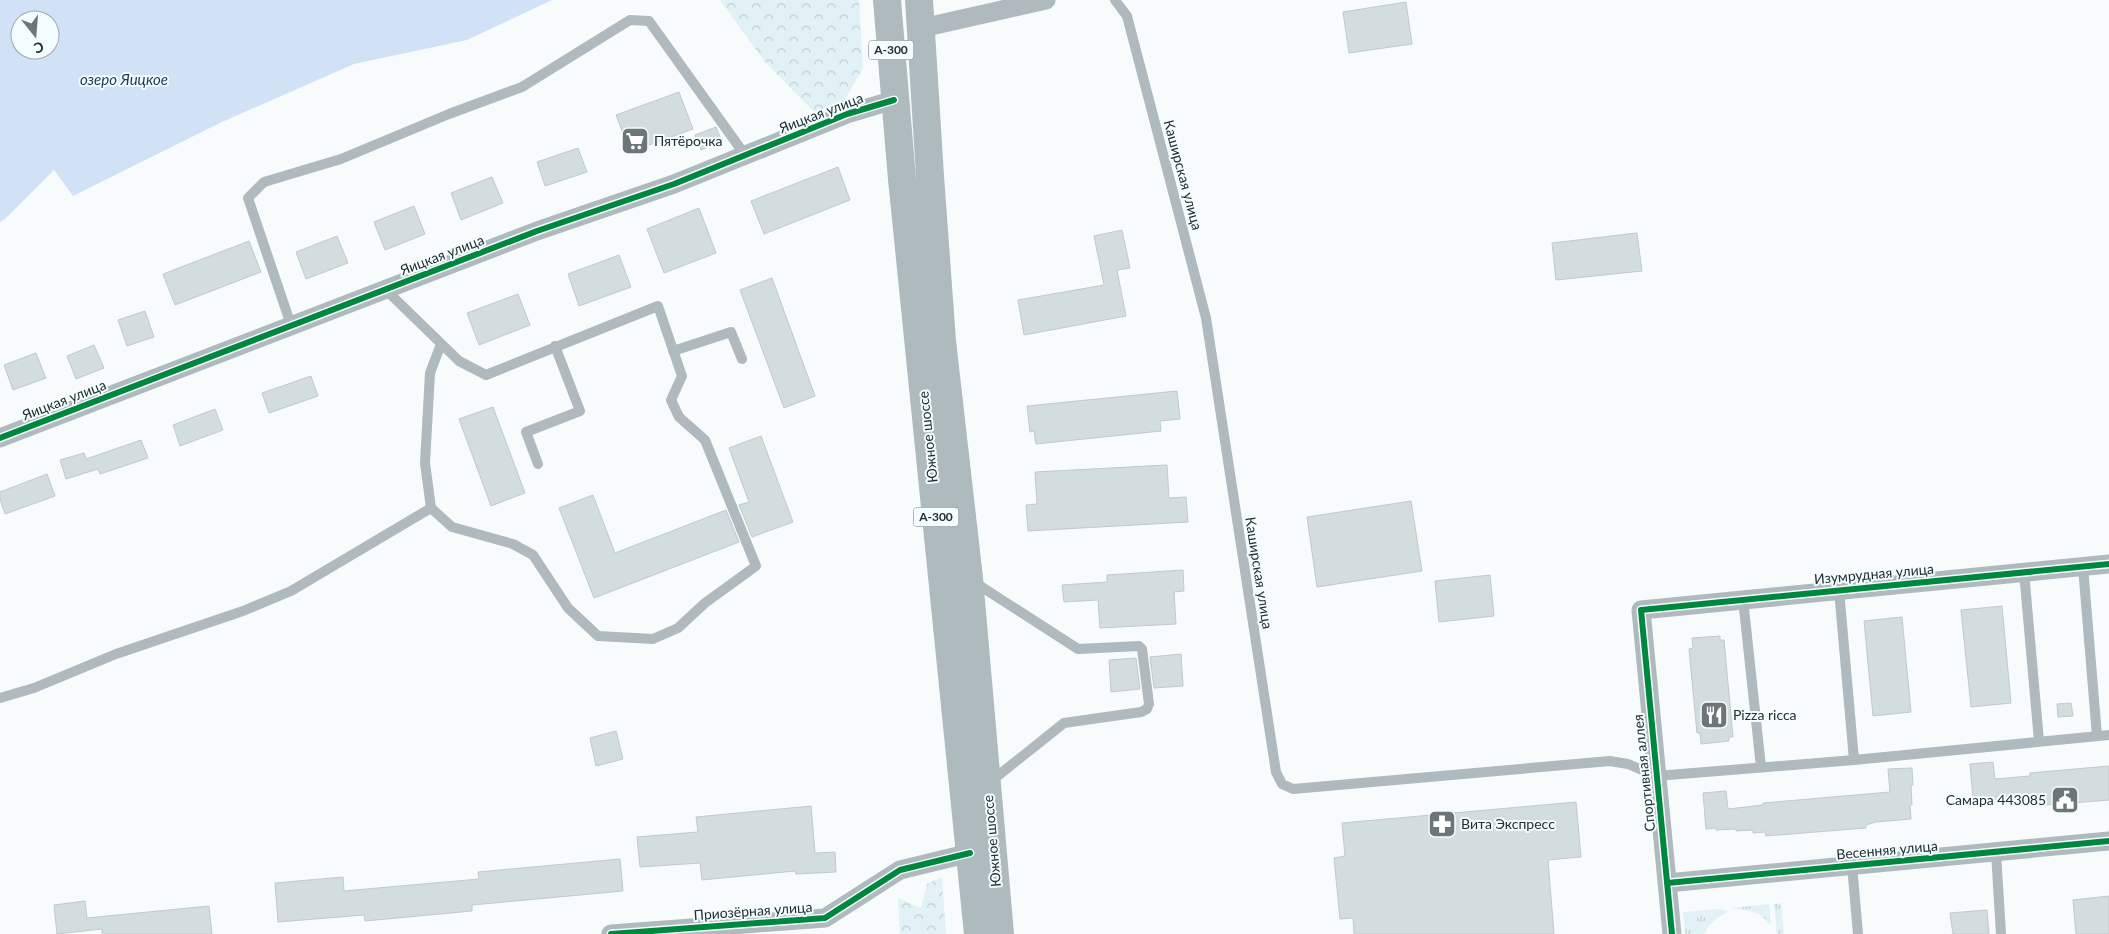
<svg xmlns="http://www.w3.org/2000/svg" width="2109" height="934" font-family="Lato,sans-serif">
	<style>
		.grass { fill: url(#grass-tufts) }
		.forest { fill: url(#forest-crowns) }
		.water { fill: #d2e2f6; fill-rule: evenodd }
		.building { fill: #d3dddd; stroke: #c1caca }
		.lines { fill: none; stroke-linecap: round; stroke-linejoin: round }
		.lane { stroke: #afb9be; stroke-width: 10 }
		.street { stroke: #afb9be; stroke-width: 19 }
		.primary { stroke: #afbabf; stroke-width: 28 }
		.cycleway-casing { stroke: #f5fcfe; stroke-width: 9 }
		.cycleway { stroke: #00873e; stroke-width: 6 }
		.labels { text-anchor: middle; stroke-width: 4; stroke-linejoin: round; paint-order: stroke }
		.shield { fill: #f5fcfe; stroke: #616c6f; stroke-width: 1 }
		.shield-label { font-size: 12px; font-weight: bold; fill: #212f32 }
		.street-label { font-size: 14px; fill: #212f32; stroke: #f5fcfe }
		.poi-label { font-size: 14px; fill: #212f32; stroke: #f5fcfe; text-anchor: start }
		.water-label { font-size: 15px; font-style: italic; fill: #17375b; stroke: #f5fcfe }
	</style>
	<defs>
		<pattern id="grass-tufts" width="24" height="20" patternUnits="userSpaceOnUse" patternTransform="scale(1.25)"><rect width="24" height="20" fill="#e1f1f5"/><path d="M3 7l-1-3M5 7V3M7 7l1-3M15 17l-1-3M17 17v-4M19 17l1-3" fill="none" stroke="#c1cfd2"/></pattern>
		<pattern id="forest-crowns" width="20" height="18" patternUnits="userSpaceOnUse" patternTransform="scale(1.25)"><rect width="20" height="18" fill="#e1f1f5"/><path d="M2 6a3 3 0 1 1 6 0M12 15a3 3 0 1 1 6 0" fill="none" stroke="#c1cfd2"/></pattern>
	</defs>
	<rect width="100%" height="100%" fill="#f7fbfc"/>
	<path class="grass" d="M1781,903L1784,934H1777L1774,904Z
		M1769,904L1771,925L1758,913L1732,908Z
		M1721,909L1728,912C1717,916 1710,923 1704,934H1685L1683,912Z"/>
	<path class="forest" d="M720,0H859L863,68L843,103L814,112L765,62Z
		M942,877L946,934H900L898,898L921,908L927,884Z"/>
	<path class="water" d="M0,0H552L467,40L354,64L222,122L73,196L54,170L5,219L0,222ZM20,20H50V50H20Z"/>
	<path class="building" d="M1406,2L1412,44L1349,53L1343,12Z
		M679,92L693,129L630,152L616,115Z
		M716,127L722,142L701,150L695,135Z
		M578,148L587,172L545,186L537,162Z
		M838,167L850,200L764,234L751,201Z
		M492,177L503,203L461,220L451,193Z
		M414,206L425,234L385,250L374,222Z
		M699,208L716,253L664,273L647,229Z
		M1122,230L1130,268L1117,270L1126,316L1024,335L1018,300L1104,285L1094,236Z
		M1637,233L1642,271L1556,280L1552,243Z
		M337,236L348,263L306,279L296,252Z
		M249,241L261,272L175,305L163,274Z
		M619,255L631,287L579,306L568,274Z
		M772,278L815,396L784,408L740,290Z
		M518,294L530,325L479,345L467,313Z
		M145,311L154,337L127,346L118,320Z
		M94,345L104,368L76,379L67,356Z
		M36,353L46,378L13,390L4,365Z
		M311,376L318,396L269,413L262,393Z
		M1177,391L1180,419L1160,421L1161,431L1036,444L1034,431L1030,432L1027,406Z
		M493,407L525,493L491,506L459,419Z
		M215,409L223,430L180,446L173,425Z
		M761,436L793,522L752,537L739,505L749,502L729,448Z
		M141,440L148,458L100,474L98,469L66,479L60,460L84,453L86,459Z
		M1167,465L1169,498L1186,497L1188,522L1028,531L1026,505L1037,504L1035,472Z
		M47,474L55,496L5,514L0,499V492Z
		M593,495L615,553L726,510L739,542L594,598L559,508Z
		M1411,501L1422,571L1317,587L1307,517Z
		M1183,570L1184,591L1174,592L1176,624L1100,628L1098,600L1064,602L1062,585L1107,582V575Z
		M1490,575L1494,616L1439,622L1435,581Z
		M2002,606L2011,703L1971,707L1961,610Z
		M1902,617L1911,712L1873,716L1864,621Z
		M1720,636V640H1724L1733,737H1729V741L1701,744L1700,733H1697L1689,649L1693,648L1692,638Z
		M1181,654L1183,686L1154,688L1150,657Z
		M1136,658L1140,689L1111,692L1109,660Z
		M2071,703L2073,716L2058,717L2057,704Z
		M616,731L623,759L596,766L590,738Z
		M1993,762L1995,779L2030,776V773L2109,766V800L2033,806V802L2020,803V800L2003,801V799L1983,801V798L1973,799L1970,764Z
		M1912,768L1913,785H1911L1912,805H1910L1911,819L1876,822L1866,825V828L1766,836L1765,832L1753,833V830L1736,831V829L1716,830V828L1706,829L1703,793L1726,791L1728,809L1763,805V803L1890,792L1888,769Z
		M1576,802L1581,857L1548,860L1554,934H1354L1353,918L1340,919L1334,858L1345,856L1342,823Z
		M811,806L815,853L835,852L836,872L796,874L795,871L702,880L700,863L640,867L637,837L698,832L696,817Z
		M620,859L623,891L472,905V911L365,921L364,915L278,922L275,883L343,877L344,891L479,879L478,872Z
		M2109,896V934H2076L2073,900Z
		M85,901L87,918L209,906L212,934H102V929L57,934L54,905Z
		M1987,910L1989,934H1953L1950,913Z"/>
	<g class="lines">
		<path class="lane" d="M1115,0L1127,16L1206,318L1276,772L1282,784L1293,789L1610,761L1628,764L1656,776L1854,760L2109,735
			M386,290L459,361L486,375L658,306L682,376L671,400L679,417L705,440L756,566L705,603L678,628L653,639L598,636L568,608L533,555L513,544L452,527L431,508L425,463L430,373L441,344
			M291,325L248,198L264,182L341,159L449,114L522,87L630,20L649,21L745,155
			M673,351L731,332L742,359
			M538,464L526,432L580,411L555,346
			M2083,567L2097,736
			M2024,572L2039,741
			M974,582L1078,649L1139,646L1142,649L1149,704L1147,709L1141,712L1064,723L990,782
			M1839,590L1854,760
			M1743,599L1761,767
			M0,698L34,688L116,654L243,611L291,591L431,508
			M1996,853L2001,934
			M1852,865L1858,934"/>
		<path class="street" d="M922,28L1046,0
			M0,438L537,231L674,184L847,114L894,100
			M1667,883L2109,841
			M611,934L825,918L900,870L970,853
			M1672,934L1641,610L2109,564"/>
		<path class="primary" d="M887,0L902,179L978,934
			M919,0L930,176L942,341L969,578L1000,934"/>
		<g class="cycleway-casing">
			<path id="cycleway" d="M0,438L537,231L674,184L847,114L894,100
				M1667,883L2109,841
				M611,934L825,918L900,870L970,853
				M1672,934L1641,610L2109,564"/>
		</g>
		<use href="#cycleway" class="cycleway"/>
	</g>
	<defs>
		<g id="supermarket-square" transform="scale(1.4375)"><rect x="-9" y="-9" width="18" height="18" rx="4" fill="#6c7679" stroke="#f5fcfe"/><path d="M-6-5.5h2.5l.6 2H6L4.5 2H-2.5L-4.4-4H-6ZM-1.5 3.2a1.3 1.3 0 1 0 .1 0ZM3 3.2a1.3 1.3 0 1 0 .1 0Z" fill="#fff"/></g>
		<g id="restaurant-square" transform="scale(1.4375)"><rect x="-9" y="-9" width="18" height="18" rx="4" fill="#6c7679" stroke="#f5fcfe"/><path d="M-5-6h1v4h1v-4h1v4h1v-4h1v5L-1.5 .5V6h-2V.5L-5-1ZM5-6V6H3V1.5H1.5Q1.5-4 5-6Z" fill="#fff"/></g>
		<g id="civic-square" transform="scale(1.4375)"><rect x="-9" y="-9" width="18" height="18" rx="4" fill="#6c7679" stroke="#f5fcfe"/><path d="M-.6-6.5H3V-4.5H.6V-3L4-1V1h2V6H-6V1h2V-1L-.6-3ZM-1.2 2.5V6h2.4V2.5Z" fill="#fff"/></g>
		<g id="pharmacy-square" transform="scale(1.4375)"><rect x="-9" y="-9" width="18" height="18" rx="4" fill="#6c7679" stroke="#f5fcfe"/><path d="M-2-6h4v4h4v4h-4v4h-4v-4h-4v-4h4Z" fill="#fff"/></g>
	</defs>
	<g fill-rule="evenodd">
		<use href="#supermarket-square" x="635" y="141"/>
		<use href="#restaurant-square" x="1714" y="715"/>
		<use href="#civic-square" x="2065" y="800"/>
		<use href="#pharmacy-square" x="1442" y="824"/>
	</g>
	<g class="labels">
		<g class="shield">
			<rect x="868.5" y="40.5" width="45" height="19" rx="4"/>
			<rect x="913.5" y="507.5" width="45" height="19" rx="4"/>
		</g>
		<g class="shield-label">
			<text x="891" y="54">А-300</text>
			<text x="936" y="521">А-300</text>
		</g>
		<g class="street-label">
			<text transform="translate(821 113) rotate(-21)" y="5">Яицкая улица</text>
			<text transform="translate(1183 175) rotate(75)" y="5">Каширская улица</text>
			<text transform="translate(442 255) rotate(-21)" y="5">Яицкая улица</text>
			<text transform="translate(64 400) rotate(-21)" y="5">Яицкая улица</text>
			<text transform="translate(928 437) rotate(-96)" y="5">Южное шоссе</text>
			<text transform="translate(1259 573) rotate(81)" y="5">Каширская улица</text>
			<text transform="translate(1874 574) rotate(-5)" y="5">Изумрудная улица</text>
			<text transform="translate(1644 773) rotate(-96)" y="5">Спортивная аллея</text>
			<text transform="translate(992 841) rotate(-95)" y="5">Южное шоссе</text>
			<text transform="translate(1887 850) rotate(-5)" y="5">Весенняя улица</text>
			<text transform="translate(753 911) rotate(-4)" y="5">Приозёрная улица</text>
		</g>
		<g class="poi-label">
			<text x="654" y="146">Пятёрочка</text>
			<text x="1733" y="720">Pizza ricca</text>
			<text x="2046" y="805" text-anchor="end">Самара 443085</text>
			<text x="1461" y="829">Вита Экспресс</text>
		</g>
		<g class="water-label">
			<text x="124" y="85">озеро Яицкое</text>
		</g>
	</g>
	<g transform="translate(35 35) rotate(163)"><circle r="24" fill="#f5fcfe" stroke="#a0aaac"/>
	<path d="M0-4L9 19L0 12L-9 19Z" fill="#6c7679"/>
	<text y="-8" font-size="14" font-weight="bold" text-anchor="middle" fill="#212f32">С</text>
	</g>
</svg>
